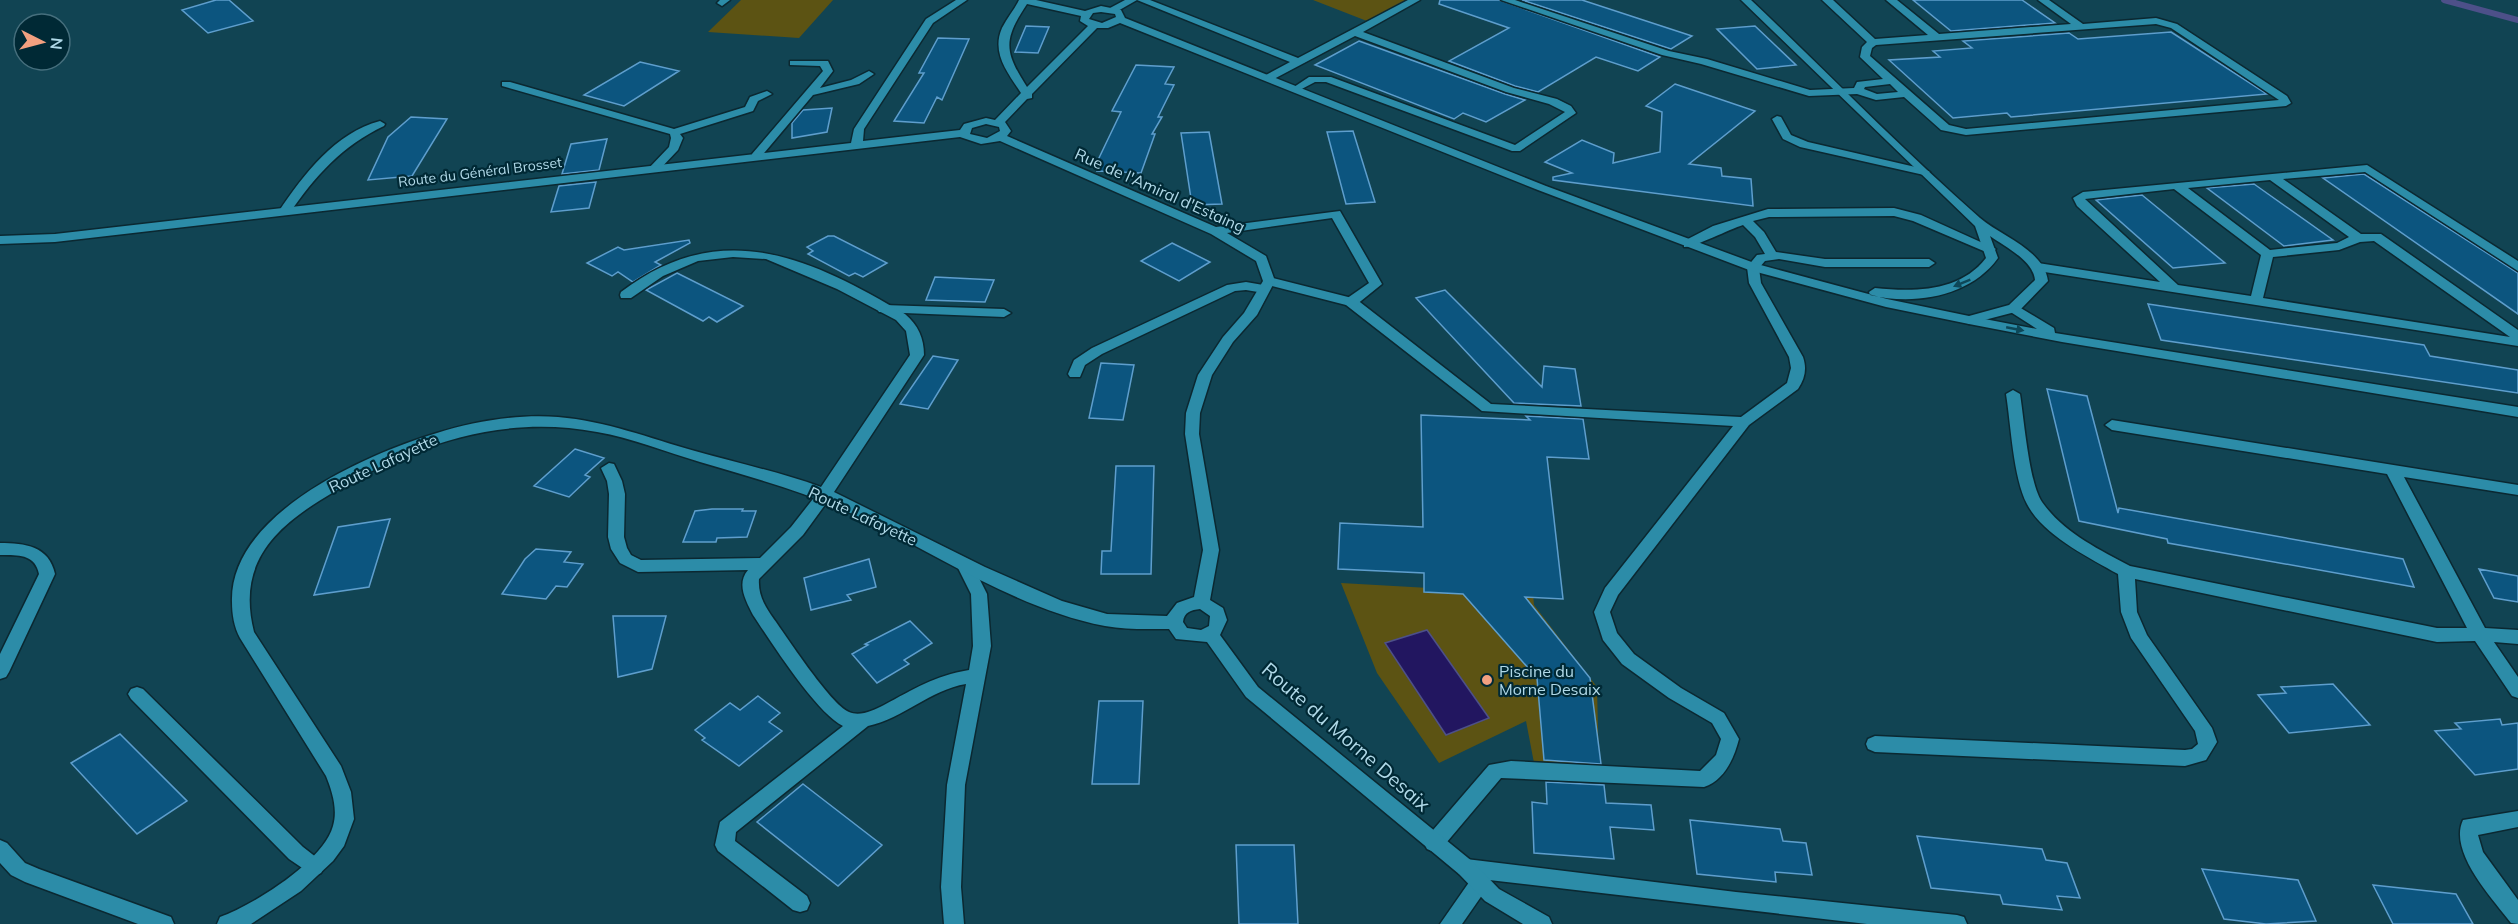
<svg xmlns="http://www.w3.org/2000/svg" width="2518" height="924" font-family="Mulish,sans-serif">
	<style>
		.green { fill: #5c5313 }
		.water { fill: #221660; stroke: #4d5089; stroke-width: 1.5 }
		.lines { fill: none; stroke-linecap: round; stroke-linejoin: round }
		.stream { stroke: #4d5089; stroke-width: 6 }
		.building { fill: #0c557f; stroke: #5e9ecd; stroke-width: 1.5 }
		.service-casing { stroke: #0b2831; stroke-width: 3 }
		.minor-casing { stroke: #0b2831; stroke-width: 3 }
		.service { fill: #2c8ca8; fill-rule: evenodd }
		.minor { fill: #2c8ca8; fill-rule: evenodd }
		.oneway { fill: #0d4758 }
		.poi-dot { fill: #f2a080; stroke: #002935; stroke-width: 2 }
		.labels { text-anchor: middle; stroke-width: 4.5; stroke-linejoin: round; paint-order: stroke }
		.far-street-label { font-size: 14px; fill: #b0d9e8; stroke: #002935 }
		.street-label { font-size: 16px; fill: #b0d9e8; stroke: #002935 }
		.poi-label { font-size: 16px; fill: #b0d9e8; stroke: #002935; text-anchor: start }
		.near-street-label { font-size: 20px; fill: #b0d9e8; stroke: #002935 }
	</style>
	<rect width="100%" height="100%" fill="#114453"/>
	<path class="green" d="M741,0H833L799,38L708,32Z
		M1313,0H1415L1372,23Z
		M1341,583L1533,594L1534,605L1597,687L1599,771L1534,763L1526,721L1439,763L1377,673Z"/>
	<path class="water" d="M1427,630L1489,718L1446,735L1385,643Z"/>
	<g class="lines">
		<path class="stream" d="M2444,0L2518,20"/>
	</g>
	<path class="building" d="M216,0H229L253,21L208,33L182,10Z
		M1440,0H1499L1660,57L1638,71L1596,57L1538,92L1515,86L1449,61L1509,28L1439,4Z
		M1522,0H1582L1692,36L1671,49Z
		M1913,0H2022L2055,23L1951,31Z
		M1026,26L1049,27L1038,53L1015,52Z
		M1755,26L1796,65L1757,69L1717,29Z
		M2171,32L2267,94L2011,117L2007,113L1953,118L1889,60L1940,57L1933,51L1972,48L1963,41L2069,33L2078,39Z
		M938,38L969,39L942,100L937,97L924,123L894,121L924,73H919Z
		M1359,41L1505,94L1525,100L1486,122L1463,113L1454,119L1315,65Z
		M640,62L679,71L624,106L584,95Z
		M1136,65L1174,67L1165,84L1174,85L1158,117H1162L1152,134H1155L1141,173L1097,171L1101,160H1098L1121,112L1112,111Z
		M1675,84L1755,111L1689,164L1721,168L1722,176L1751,179L1753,206L1553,180V177L1572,173L1545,162L1582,140L1614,153L1613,163L1660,152L1662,112L1646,106Z
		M832,108L827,132L792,138V123L803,110Z
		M411,117L447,119L412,176L368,180L388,137Z
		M1353,131L1375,202L1346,204L1327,132Z
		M1209,132L1222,204L1192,205L1181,133Z
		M607,139L599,170L562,174L571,144Z
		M2364,174L2518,273V314L2323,178Z
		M596,182L589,208L551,212L559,186Z
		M2254,184L2333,240L2284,246L2207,188Z
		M2142,195L2225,263L2173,268L2096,200Z
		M828,236H834L887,263L863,277L855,273L849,276L808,254L813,251L807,247Z
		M689,240L690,243L655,262L661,265L633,282L618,272L612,276L587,263L618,247L624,250Z
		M1172,243L1210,262L1179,281L1141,261Z
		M677,273L743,306L717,322L709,317L703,321L646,290Z
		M935,277L975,279L994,280L985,302L926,300Z
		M1445,290L1542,387L1544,366L1575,369L1581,406L1514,403L1416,298Z
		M2148,304L2424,345L2430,356L2518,370V393L2161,340Z
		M933,356L958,360L928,409L900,404Z
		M1101,363L1134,365L1123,420L1089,418Z
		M2047,389L2087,396L2118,513L2119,508L2403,559L2414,587L2168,543L2167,539L2079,521Z
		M1421,415L1530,420L1526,416L1583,419L1589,459L1547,457L1563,599L1525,597L1590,678L1601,764L1544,760L1537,678L1463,594L1424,592V573L1338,569L1340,523L1423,527Z
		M575,449L604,458L585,475L590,477L569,497L534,486Z
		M1116,466H1154L1151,574H1101L1102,551H1111Z
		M712,509H743L742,511H756L747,537L717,538L716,542H683L695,511Z
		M390,519L369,587L314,595L338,527Z
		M536,549L571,552L564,562L583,564L567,587L556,586L546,599L502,594L525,559Z
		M869,559L876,587L847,595L851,600L811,610L804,578Z
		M2479,569L2518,576V602L2494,598Z
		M613,616H666L652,669L618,677Z
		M910,621L932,643L904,660L909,664L877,683L852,654L868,645L865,644Z
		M2333,684L2370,725L2289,733L2258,695L2286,693L2281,687Z
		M758,696L780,713L769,722L782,731L739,766L702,740L705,738L695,730L730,703L740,710Z
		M1099,701H1143L1139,784H1092Z
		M2500,719L2502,725L2518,723V769L2475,775L2435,731L2461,729L2455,723Z
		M120,734L187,801L137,834L71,763Z
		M1546,782L1604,785L1606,803L1651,805L1654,830L1610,827L1614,859L1534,853L1532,802L1547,804Z
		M803,784L882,845L838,886L757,822Z
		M1690,820L1780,829L1783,841L1806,843L1812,875L1775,872L1776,882L1697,874Z
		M1917,836L2042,849L2046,860L2067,863L2080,898L2057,896L2062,910L2003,904L2000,895L1931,888Z
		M1236,845H1294L1298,924H1239Z
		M2202,869L2298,880L2316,921L2266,924L2224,919Z
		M2373,885L2456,894L2473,924H2393Z"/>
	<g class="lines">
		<g class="service-casing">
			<path id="service" d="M720,0H730L722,6L717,3Z
				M1125,0H1137L1116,12H1110V8Z
				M1137,0H1150L1298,58L1408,0H1420L1363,32L1514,88L1557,99L1571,106L1576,113L1520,151H1512L1326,82H1315L1296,92L1291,89L1309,77H1331L1515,145L1565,112L1549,104L1506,92L1355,36L1272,80H1264V76L1290,62Z
				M1501,0H1515L1669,51L1707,59L1810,90L1854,88L1857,82L1883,79L1860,57L1862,47L1867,42L1822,0H1833L1875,39L1928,35L1886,0H1897L1939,34L2071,24L2038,0H2049L2083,24L2156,18L2177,24L2287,96L2291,103L2286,106L1966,135L1941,130L1904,97L1876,100L1857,94L1809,96L1701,64L1662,55ZM2156,24L2171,28L2279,100L1966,129L1949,125L1870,56L1872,48L1876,45ZM1890,84L1898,92L1877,94L1864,89L1865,87Z
				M790,61H828L833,71L820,88L851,80L869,71L874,74L859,84L813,95L760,158H752V154L823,71L820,66L790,65Z
				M502,82H510L674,129L745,107L750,97L767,91L772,94L758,101L753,111L680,134L683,138L678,150L659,170L655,171L649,168L669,147L671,138L670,134L502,86Z
				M1777,116L1781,117L1791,135L1808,142L1924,169L1930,172L1924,175L1800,147L1783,139L1772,119Z
				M380,121L385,124L384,126C342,146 315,176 289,214H281L279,211C304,174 335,133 380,121Z
				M2367,165L2518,261V271L2365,172L2283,179L2361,234H2381L2518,330V346L2038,271L2032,267L2038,263L2160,282L2077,206L2073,198L2083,192ZM2270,180L2349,237L2337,243L2270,250L2188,188ZM2174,189L2261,255L2251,296L2178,285L2085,199ZM2374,241L2510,337L2263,298L2273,257L2339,250L2360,242Z
				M1894,208L1921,215L1996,249L1990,253L1986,252L1913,221L1894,216L1769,217L1753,221L1764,232L1776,252L1825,259H1929L1935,263L1929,267H1825L1779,259L1765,261L1759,268L1761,283L1803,357C1807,369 1805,378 1798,389L1749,425L1618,595L1610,612L1617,633L1634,654L1681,688L1724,713L1739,739C1734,758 1725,780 1704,787L1501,778L1441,849L1434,852L1427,849L1424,843L1427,837L1489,765L1511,761L1700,771L1716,755L1721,739L1712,723L1669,698L1622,664L1603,640L1594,612L1605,588L1733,426L1482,411L1346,305L1264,284L1263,281L1264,278L1269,277L1356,299L1491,404L1741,417L1787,383L1791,368L1789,357L1749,283L1747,267L1757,255L1765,254L1755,237L1743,225C1730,229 1693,248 1684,247V241L1713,226L1768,209Z
				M1246,282L1269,286L1270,289L1264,293L1246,290L1235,291L1102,354L1085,365L1080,377H1070L1068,374L1074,360L1092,348L1227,285Z
				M2014,304L2054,328L2055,333L2518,407V417L2062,342L1969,324L1962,320L1969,316L2037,329L2009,311L2007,308Z
				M884,305L1004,309L1011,313L1004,317L879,312L877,309L879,306Z
				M2013,390L2020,394C2024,419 2029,483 2042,502C2063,532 2098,549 2130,566L2437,628H2467L2387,474L2112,430L2105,425L2112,420L2518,485V495L2404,477L2485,628L2518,630V644L2494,642L2518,677V698L2512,696L2475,641L2437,642L2135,579L2137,612L2147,635L2212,728L2217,742L2206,760L2185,766L1875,752L1868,749L1866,744L1868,739L1875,736L2185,750L2192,749L2198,744L2195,731L2131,638L2121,612L2118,574C2088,557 2043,535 2027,504C2013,477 2011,425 2006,394Z
				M609,463L614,464L622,481L625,494L624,537L627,548L631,555L641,560L760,558L791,527L820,490H830L833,494L830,498L803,535L759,579C758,593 763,603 771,615C785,634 830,704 849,712C860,717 874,710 884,705C914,689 934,676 969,670L973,646L971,594L956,564L958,560H970L987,594L991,646L965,785L961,887L964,924H944L941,887L947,785L966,684C930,690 904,718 868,726L736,832L735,841L807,896L810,903L807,910L800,912L793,910L718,851L715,845L720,822L843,726C817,714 771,642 753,615C746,601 736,584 748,570L638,572L620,563L611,549L608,537L609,494L607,481L601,468Z
				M137,687L143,689L303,847L321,861L324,867L321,873L314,876L289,859L131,699L128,694L131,689Z
				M2518,811V827L2478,835L2483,852L2518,900V924L2511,923C2492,898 2448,852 2463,820Z
				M1466,859L1736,892L1957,915L1964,917L1967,924H1867L1489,880L1487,888L1462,924H1440L1472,878L1459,874L1456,868L1459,862Z"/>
		</g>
		<g class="minor-casing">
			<path id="minor" d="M956,0H967L933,23L864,129L863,141L960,130L964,124L986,118L995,120L1021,93C1008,73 991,53 1002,28C1007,18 1015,9 1019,0H1036L1085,11L1101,6L1121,10L1125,18L1546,186L1757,264L1887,299L1969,316L2009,305L2035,280C2033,260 2005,247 1990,236L1998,258C1971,296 1915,306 1870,295L1869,292L1875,288C1914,292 1960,292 1986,258L1975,226L1741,0H1751C1827,72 1901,149 1980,218C2001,236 2044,250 2048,281L2019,311L1969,324L1886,307L1749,270L1538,190L1120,23L1108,28H1097L1032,94V98L1027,99L1005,122L1011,131L1007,136L1216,227L1340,211L1382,284L1356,305H1346L1344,302L1346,299L1369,283L1332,218L1227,233L1266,256L1275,281L1257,315L1233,342L1212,375L1200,413L1199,434L1219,550L1210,600L1223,608L1227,620L1220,635L1258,687L1473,862L1499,889L1549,917L1552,924H1523L1485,901L1459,874L1246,697L1207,642L1176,639L1169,629C1148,629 1126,630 1105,626C1022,610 946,560 871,523C815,494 760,480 700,462C666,452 632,438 597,432C497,413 403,448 319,501C268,533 238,569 254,632L341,766L351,792L354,819L344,846L333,861L301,891L251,924H217L220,917C253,905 323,862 333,826C338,809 332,791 326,776L240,638C234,627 232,614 232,602C229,514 367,454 437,433C475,421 518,414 558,417C606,421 649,438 695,451C737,463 780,472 821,487L910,355L906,331L896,320L837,289L766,259L733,257L698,261L663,276L631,298H621L620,295L621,292C721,216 809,257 905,314C918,325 924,338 924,355L834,492L985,567L1062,601L1107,614L1167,616L1177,603L1194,597L1203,550L1185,434L1186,413L1198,375L1223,337L1244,313L1263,281L1256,261L1211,234L1000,141L981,144L960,137L55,242L0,244V236L55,234L851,143L854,129L926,19ZM1027,4L1081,16L1080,21L1088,26L1027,87C1004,51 1003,40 1027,4ZM1101,12L1115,14L1116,17L1102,23L1089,19L1093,13ZM986,124L999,127L1000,131L987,138L970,134L972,128ZM1200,609L1210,616L1209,626L1201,630L1187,628L1183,622C1184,612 1191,610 1200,609Z
				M0,543C25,543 49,546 55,574L9,672L6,677L0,679V654L39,574C35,554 18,555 0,555Z
				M0,840L7,843L25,863L39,869L171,917L174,924H138L25,882L11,875L0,863Z"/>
		</g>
		<use href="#service" class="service"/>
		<use href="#minor" class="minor"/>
	</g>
	<defs><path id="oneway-solid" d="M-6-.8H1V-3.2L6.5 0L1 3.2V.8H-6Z" transform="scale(1.5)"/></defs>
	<g class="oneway">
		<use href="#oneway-solid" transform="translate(1962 283) rotate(158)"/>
		<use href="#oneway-solid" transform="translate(2015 329) rotate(11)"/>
	</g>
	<circle class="poi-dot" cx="1487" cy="680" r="6"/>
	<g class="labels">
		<g class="far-street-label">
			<text transform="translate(480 172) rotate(-7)" y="5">Route du Général Brosset</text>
		</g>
		<g class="street-label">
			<text transform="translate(1160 190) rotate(24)" y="6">Rue de l'Amiral d'Estaing</text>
			<text transform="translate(383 463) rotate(-25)" y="6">Route Lafayette</text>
			<text transform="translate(863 516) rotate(25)" y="6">Route Lafayette</text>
		</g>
		<g class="poi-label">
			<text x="1499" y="677">Piscine du<tspan x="1499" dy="18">Morne Desaix</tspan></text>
		</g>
		<g class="near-street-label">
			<text transform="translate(1346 737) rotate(41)" y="7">Route du Morne Desaix</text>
		</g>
	</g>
	<g transform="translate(42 42) rotate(96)"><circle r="28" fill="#002935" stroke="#466f7d" stroke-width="1.5"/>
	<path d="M0-4.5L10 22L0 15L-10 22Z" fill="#f2a080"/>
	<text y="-9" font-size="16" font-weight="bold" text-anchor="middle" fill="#b0d9e8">N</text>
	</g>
</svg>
